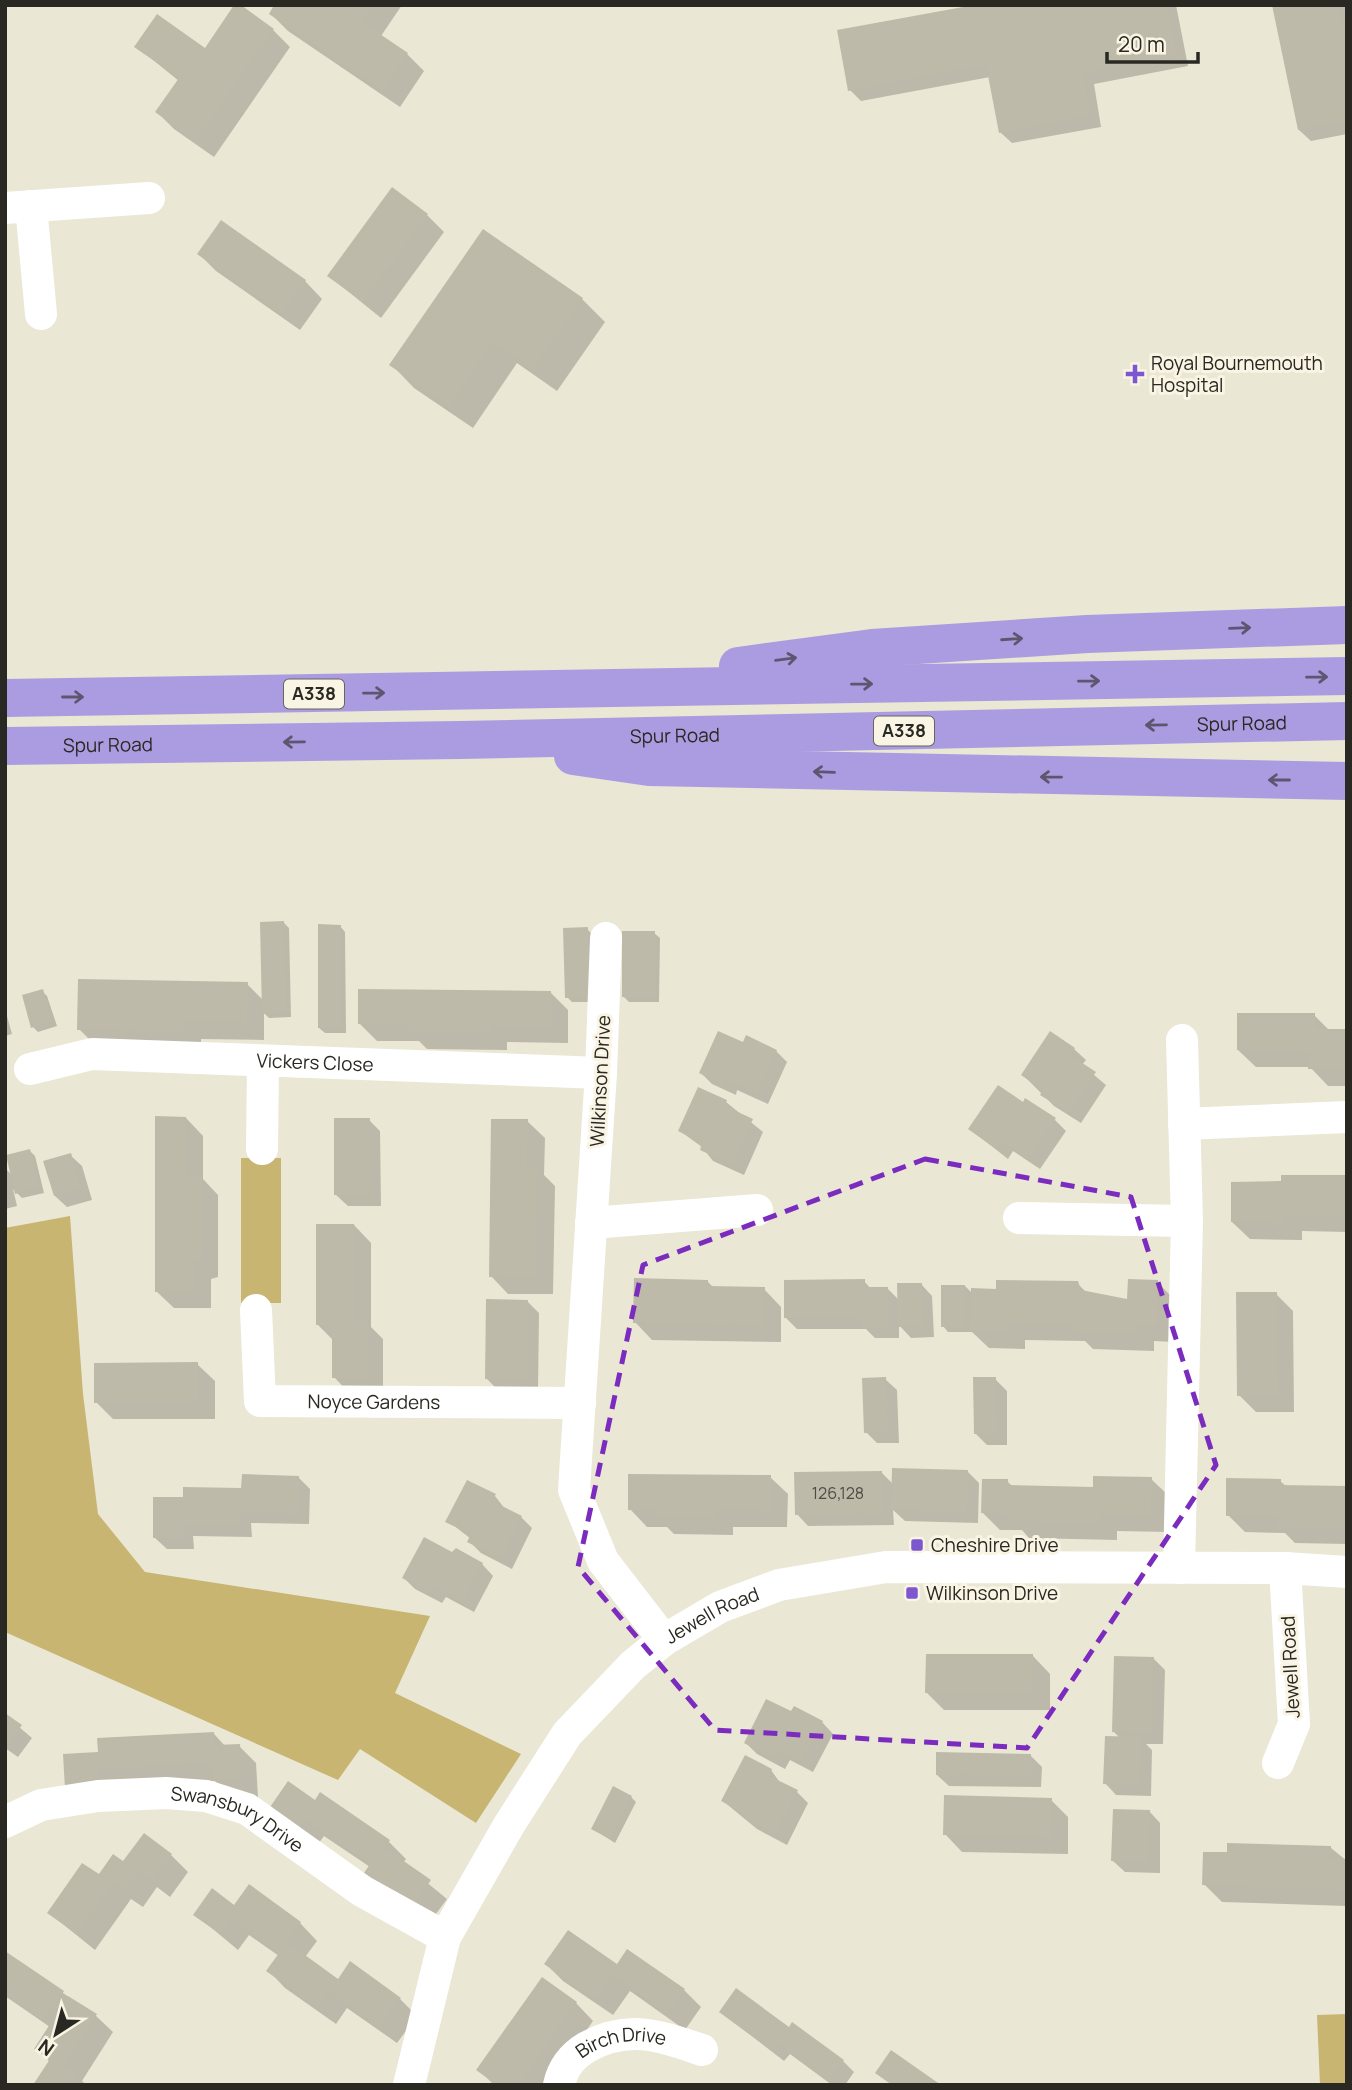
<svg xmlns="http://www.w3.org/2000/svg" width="1352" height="2090" font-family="Manrope,sans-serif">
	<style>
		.green { fill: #c7b571 }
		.shadow { fill: #0003 }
		.building { fill: #bebaa9 }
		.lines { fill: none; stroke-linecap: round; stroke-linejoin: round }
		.minor { stroke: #fff; stroke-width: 32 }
		.highway { stroke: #ab9ce2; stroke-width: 38 }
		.oneway { stroke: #5e566f }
		.marked { fill: none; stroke: #7b2cbf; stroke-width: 5; stroke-dasharray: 14 9; stroke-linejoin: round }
		.poi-dot { fill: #7c57d0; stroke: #f9f4e3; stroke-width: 2.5 }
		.labels { text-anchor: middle; stroke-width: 6; stroke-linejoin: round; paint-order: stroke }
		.number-label { font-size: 16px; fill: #4f4c44 }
		.shield { fill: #f9f4e3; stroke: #68655c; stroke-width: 2 }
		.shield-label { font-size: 18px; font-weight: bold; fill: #2a2822 }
		.poi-label { font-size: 19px; fill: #2a2822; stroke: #f9f4e3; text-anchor: start }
		.street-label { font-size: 19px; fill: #2a2822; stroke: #f9f4e3 }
	</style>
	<rect width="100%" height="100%" fill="#ebe7d5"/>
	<path class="green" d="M241,1158H281V1303H241Z
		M70,1216L83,1394L98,1514L145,1572L430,1616L395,1693L521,1754L476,1823L360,1749L338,1780L5,1632V1228Z
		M1347,2014V2085H1320L1317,2015Z"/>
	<path class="shadow" d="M238,5L273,30L290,47L214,157L174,129L157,112L179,81L137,47L205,50Z
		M277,5H402L381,36L407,54L424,71L400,107L288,31L271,14Z
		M977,5H1176L1188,66L1094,84L1101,127L1012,143L1000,132L990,77L861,101L850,90Z
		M1274,5H1346L1347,134L1311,141L1299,130Z
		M427,215L444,232L381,318L329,276Z
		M221,222L305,281L322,299L300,330L216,271L199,254Z
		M582,299L605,322L557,391L517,363L473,428L414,388L392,365Z
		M284,923L289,928L291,1017L269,1018L264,1013V1040L201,1039V1049L96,1046L79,1029L247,984L264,1001Z
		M340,926L345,932L346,1033H325L319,1028Z
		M587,929L592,934L594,1002H572L567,997Z
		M654,933L660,938L659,1002H629L624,997Z
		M42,991L47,996L57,1026L38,1032L33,1027Z
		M551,993L568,1010V1043L507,1042V1050L427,1049L419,1041H377L359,1023Z
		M5,1009L12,1034L5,1036Z
		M1314,1015L1330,1031H1347V1086H1328L1310,1067H1256L1238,1050Z
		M744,1044L776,1051L787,1062L768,1104L737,1090L736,1095L712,1084L701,1073Z
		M1074,1049L1086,1060L1082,1065L1106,1085L1081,1123L1054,1106L1023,1075Z
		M726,1102L763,1132L744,1175L713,1161L702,1147L680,1131Z
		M186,1118L203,1136V1179L218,1195V1277L211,1279V1308H174L156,1291Z
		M369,1120L380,1131L381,1206H348L336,1195Z
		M1055,1120L1066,1131L1040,1169L1013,1151L1008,1159L970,1129Z
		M527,1121L545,1138L544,1175L555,1186L553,1294H508L491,1276Z
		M30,1151L35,1156L44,1193L22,1198L13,1189L17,1206L5,1209V1168L12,1175Z
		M70,1155L82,1166L92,1200L67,1207L55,1196Z
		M1347,1177V1232L1302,1231V1240L1250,1239L1232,1222L1283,1183Z
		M354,1225L371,1243V1327L383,1339V1395H351L334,1377L333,1340L318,1325Z
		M707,1281L714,1288L764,1289L781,1307V1342L652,1340L635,1322Z
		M864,1281L871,1289L887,1288L899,1300L921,1284L932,1296L934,1337L911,1338L899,1325V1338H875L866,1329H797L786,1318Z
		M1157,1282L1174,1299V1342L1154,1341V1351L1093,1349L1085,1341L1025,1340V1349L989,1348L972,1332H948L943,1326L965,1286L973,1294L1077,1283L1087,1293L1128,1301Z
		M1276,1294L1293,1311L1294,1412H1256L1239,1395Z
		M528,1302L539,1313L538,1390H498L487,1379Z
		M197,1364L215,1381V1419H113L96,1402Z
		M885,1379L897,1390L899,1443H877L866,1432Z
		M995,1379L1007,1391V1445H987L976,1434Z
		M968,1472L979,1483L978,1523L905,1521L893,1510L894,1525L808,1526L797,1514L882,1473L894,1485Z
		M770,1477L788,1494L787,1527H733V1535L674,1534L667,1527H647L630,1509Z
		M299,1478L310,1489L309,1524L251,1523L252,1537L193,1536L194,1549H167L155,1538L185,1499Z
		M1151,1479L1169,1496L1168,1532L1117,1531V1540L1029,1538L1022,1530H1000L983,1513L1007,1481L1013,1487L1095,1489Z
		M1280,1481L1287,1487L1347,1488V1544L1295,1543L1285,1533L1245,1532L1228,1515Z
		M495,1496L505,1509L521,1517L532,1528L512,1569L481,1553L470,1542L471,1539L448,1521Z
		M452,1554L482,1564L493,1576L474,1612L446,1597L442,1603L415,1589L404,1578Z
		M1033,1656L1050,1674V1710H944L927,1693Z
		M1154,1659L1165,1670L1163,1744H1146L1152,1750L1151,1796L1116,1795L1105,1783L1120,1738L1113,1731Z
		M792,1714L822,1722L833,1734L813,1772L790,1760L785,1769L757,1754L746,1743Z
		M5,1715L32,1738L18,1757L5,1748Z
		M214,1734L226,1747L239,1746L256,1763L258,1797L232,1798L215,1781L116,1786L84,1806L100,1754Z
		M1030,1755L1042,1767L1041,1787L949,1786L937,1775Z
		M771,1770L781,1784L797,1792L808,1803L787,1845L757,1829L723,1801Z
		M631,1797L636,1802L615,1843L593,1829Z
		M1051,1800L1068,1817V1854L962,1852L945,1834Z
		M315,1802L389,1842L406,1859L403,1863L447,1899L430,1922L370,1867L324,1836L316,1847L287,1827Z
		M1149,1811L1160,1823V1873L1125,1872L1113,1861Z
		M1331,1848L1347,1861V1906L1222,1902L1204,1884L1228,1854Z
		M171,1855L188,1872L170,1897L157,1887L143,1907L131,1899L95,1950L49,1913L99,1877L124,1864Z
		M249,1887L300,1923L317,1941L305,1957L338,1981L400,1999L417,2016L397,2043L347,2008L336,2024L285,1988L268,1970L279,1956L249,1935L238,1950L195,1914L235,1907Z
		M5,1953L95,2015L113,2032L82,2081L86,2085H35L50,2062L36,2049L50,2027L5,1996Z
		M546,1964L617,1967L684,1990L701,2007L685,2030L630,1991L613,2015L563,1981Z
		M542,1979L576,2003L593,2021L548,2085H494L479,2070Z
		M721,2012L789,2029L843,2061L854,2072L845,2085H832L790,2054L784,2061Z"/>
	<path class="building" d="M234,5H241L274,29L196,141L155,112L179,78L134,47L157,14L205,48Z
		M274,5H373L362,22L408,53L383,91L269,14Z
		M974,5H1168L1177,55L1083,73L1091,116L999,133L986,65L848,91L837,30Z
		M1272,5H1338L1344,30H1347V121L1298,130Z
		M392,187L428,214L363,302L327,276Z
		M221,220L306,280L282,314L197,254Z
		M483,229L583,298L534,369L493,342L449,406L389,365Z
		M284,921L287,1013L262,1014L260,922Z
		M318,924L341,925V1028H318Z
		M588,927L590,997L565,998L563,928Z
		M622,931H655V998L622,997Z
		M78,979L248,982L247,1023L185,1022V1032L77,1030Z
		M43,989L52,1021L31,1028L22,995Z
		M358,989L551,991V1027L491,1026V1033L408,1032L407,1025L358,1024Z
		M1237,1013H1315V1029H1347V1070L1308,1069L1309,1051L1237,1050Z
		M718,1031L743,1042L746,1035L777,1050L757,1094L726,1080L724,1085L699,1073Z
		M1050,1031L1075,1048L1070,1055L1096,1072L1069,1113L1040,1095L1043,1090L1021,1075Z
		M998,1085L1023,1102L1025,1098L1056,1118L1028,1159L1001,1141L996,1149L968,1129Z
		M698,1087L727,1100L725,1106L753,1119L732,1165L700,1150L702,1143L678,1131Z
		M155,1116L186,1117V1176H202V1260L194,1262V1292H155Z
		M334,1118H370V1196L334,1195Z
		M491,1119H528L527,1167H538L536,1278L489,1277Z
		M30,1149L40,1188L15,1194L6,1155Z
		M71,1153L81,1188L54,1196L43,1161Z
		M1281,1175H1347V1215H1285V1223L1231,1222V1182L1281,1181Z
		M316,1224H354V1320H367V1378H332V1325H316Z
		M634,1278L708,1280V1286L765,1287L764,1326L633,1323Z
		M865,1279V1287H888V1327H862V1318H784V1280Z
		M1128,1279L1158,1280L1157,1325H1138V1334L1074,1333V1325L1008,1323V1332L970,1331L971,1288L996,1289V1280L1078,1281L1081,1290L1127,1299Z
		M897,1283H922L923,1326L898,1327Z
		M941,1285H965V1327H941Z
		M1236,1292H1277L1278,1395L1237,1396Z
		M486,1299L528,1300V1380L485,1379Z
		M198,1362V1402L94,1403V1363Z
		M886,1377L888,1432L864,1433L862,1378Z
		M973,1377H996L997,1434H974Z
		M892,1468L968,1470L967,1512L891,1510Z
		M882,1471L883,1514L795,1515L794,1472Z
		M242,1474L299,1476V1514L241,1512V1526L183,1525V1538H153V1497H183V1487L241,1488Z
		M628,1474L771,1475V1511L717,1510V1518H655V1510H628Z
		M1093,1476L1152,1477L1151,1515L1100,1514V1523L1010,1521L1008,1514L981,1513L982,1479H1008V1485L1093,1487Z
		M1226,1478L1281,1479V1485L1347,1486V1527H1276L1277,1516H1226Z
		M467,1480L496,1494L492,1501L522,1516L501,1559L467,1542L471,1534L445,1522Z
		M424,1537L452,1552L456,1548L483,1563L463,1602L434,1587L431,1593L402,1578Z
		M926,1654H1033V1693H925Z
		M1114,1656L1154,1657L1152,1734L1112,1732Z
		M766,1699L791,1711L794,1706L823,1721L801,1762L778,1750L773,1759L744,1743Z
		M5,1713L22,1725L5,1748Z
		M214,1732L215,1745L240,1744L242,1780L213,1781L212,1764L99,1769L100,1787L65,1789L63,1754L98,1752L97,1738Z
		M1105,1736L1142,1737L1140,1786L1103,1784Z
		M936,1752L1031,1754V1776L936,1775Z
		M745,1755L772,1769L769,1776L798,1790L775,1835L744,1818L747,1815L721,1801Z
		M288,1781L315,1800L320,1792L390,1840L385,1848L431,1880L412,1907L364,1873L370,1864L306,1820L298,1831L268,1810Z
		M613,1786L632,1796L610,1839L591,1829Z
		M944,1795L1052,1798L1051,1837L943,1835Z
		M1113,1809L1150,1810L1149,1862L1111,1861Z
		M144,1833L172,1854L152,1881L139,1872L125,1891L113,1883L77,1934L47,1913L82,1863L99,1874L113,1854L123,1861Z
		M1227,1843L1331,1846V1859H1347V1890L1202,1885L1203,1852H1227Z
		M249,1884L301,1922L287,1942L338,1979L350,1961L401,1998L379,2027L329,1992L318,2008L266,1971L279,1953L231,1919L220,1934L193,1915L212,1888L234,1905Z
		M568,1930L617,1964L627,1949L685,1989L667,2014L612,1975L595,2000L544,1964Z
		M5,1951L64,1991L44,2021L5,1995Z
		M542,1977L577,2002L519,2085H497L476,2070Z
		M736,1988L789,2027L792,2022L844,2060L828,2081L778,2044L772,2051L719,2012Z
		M68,1996L97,2014L64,2066L79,2075L73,2085H33L50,2059L34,2049Z
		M891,2050L941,2085H892L875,2073Z"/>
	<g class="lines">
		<g class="minor">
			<path d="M31,206L41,314"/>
			<path d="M5,208L149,198"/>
			<path d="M606,938L601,1073L574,1490L603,1561L664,1640"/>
			<path id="s1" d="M30,1069L92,1054L601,1073"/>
			<path d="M1184,1124L1347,1117"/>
			<path d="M262,1149L263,1061"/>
			<path d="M1019,1218L1187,1221"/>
			<path d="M591,1223L757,1210"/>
			<path id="s2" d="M256,1310L260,1401L580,1403"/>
			<path d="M1179,1568L1187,1221L1182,1040"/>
			<path d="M1278,1763L1294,1724L1285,1568"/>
			<path id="s3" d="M5,1822L41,1805L98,1796L166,1793L206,1796L247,1809L362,1891L445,1937"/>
			<path id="s4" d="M409,2085L445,1937L509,1825L567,1734L633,1665L664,1640L720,1607L779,1585L886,1567L1285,1568L1347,1572"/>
			<path id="s5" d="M559,2085C563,2067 572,2056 587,2047C629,2024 660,2036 702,2050"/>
		</g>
		<g class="highway">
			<path d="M738,666L872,648L1087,634L1347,625"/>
			<path d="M5,698L1347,676"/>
			<path id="s6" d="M5,746L460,740L1347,721"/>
			<path d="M573,756L649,767L1347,781"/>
		</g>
	</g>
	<defs><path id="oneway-shaft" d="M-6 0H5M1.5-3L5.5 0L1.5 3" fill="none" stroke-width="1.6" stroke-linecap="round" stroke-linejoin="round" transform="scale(1.75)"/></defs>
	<g class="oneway">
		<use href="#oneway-shaft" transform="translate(1240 628) rotate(-2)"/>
		<use href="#oneway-shaft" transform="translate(1012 639) rotate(-4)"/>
		<use href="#oneway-shaft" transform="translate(786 659) rotate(-7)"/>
		<use href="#oneway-shaft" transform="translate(1317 677) rotate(-1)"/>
		<use href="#oneway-shaft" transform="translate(1089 681) rotate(-1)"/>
		<use href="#oneway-shaft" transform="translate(862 684) rotate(-1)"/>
		<use href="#oneway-shaft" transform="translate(374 693) rotate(-1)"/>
		<use href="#oneway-shaft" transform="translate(73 697)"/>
		<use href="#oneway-shaft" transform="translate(1156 725) rotate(179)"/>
		<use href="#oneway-shaft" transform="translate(294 742) rotate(179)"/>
		<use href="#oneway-shaft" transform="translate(824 772) rotate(-178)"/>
		<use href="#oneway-shaft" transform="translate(1051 777) rotate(-179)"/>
		<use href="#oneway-shaft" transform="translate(1279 780) rotate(-180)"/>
	</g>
	<path class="marked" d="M925,1159L1131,1197L1216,1465L1027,1748L715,1730L578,1567L643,1265Z"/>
	<g class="poi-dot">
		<path d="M1131.5 363.5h7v7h7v7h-7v7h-7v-7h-7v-7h7z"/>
		<rect x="910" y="1538" width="14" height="14" rx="3.5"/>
		<rect x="905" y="1586" width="14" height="14" rx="3.5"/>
	</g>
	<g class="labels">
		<g class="number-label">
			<text x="838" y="1499">126,128</text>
		</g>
		<g class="shield">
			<rect x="284" y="679.5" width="60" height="29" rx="5"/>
			<rect x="874" y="716.5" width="60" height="29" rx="5"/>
		</g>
		<g class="shield-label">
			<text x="314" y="700">A338</text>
			<text x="904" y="737">A338</text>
		</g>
		<g class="poi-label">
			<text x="1151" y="370">Royal Bournemouth<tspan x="1151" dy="22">Hospital</tspan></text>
			<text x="931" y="1552">Cheshire Drive</text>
			<text x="926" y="1600">Wilkinson Drive</text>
		</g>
		<g class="street-label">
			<text dy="7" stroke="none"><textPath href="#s6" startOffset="1237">Spur Road</textPath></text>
			<text dy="7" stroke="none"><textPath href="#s6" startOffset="670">Spur Road</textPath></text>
			<text dy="7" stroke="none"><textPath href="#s6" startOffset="103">Spur Road</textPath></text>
			<text dy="7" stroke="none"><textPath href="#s1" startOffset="287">Vickers Close</textPath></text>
			<text transform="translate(600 1081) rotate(-87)" y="7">Wilkinson Drive</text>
			<text dy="7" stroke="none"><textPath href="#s2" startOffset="205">Noyce Gardens</textPath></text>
			<text dy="7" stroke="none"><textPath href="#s4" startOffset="579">Jewell Road</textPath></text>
			<text transform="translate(1290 1667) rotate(-93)" y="7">Jewell Road</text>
			<text dy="7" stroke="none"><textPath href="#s3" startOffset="243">Swansbury Drive</textPath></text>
			<text dy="7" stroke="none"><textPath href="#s5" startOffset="84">Birch Drive</textPath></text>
		</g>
	</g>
	<rect width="1352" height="2090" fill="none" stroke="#2a2822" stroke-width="14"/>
	<g transform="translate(56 2034) rotate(216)" stroke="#f9f4e3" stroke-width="5" paint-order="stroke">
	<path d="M0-5L12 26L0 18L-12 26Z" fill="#2a2822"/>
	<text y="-10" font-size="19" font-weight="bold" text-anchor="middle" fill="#2a2822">N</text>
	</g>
	<path d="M1107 52v10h91v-10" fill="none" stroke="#2a2822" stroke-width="3.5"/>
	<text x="1118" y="52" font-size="21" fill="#2a2822" stroke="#f9f4e3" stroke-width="5" paint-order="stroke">20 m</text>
</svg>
